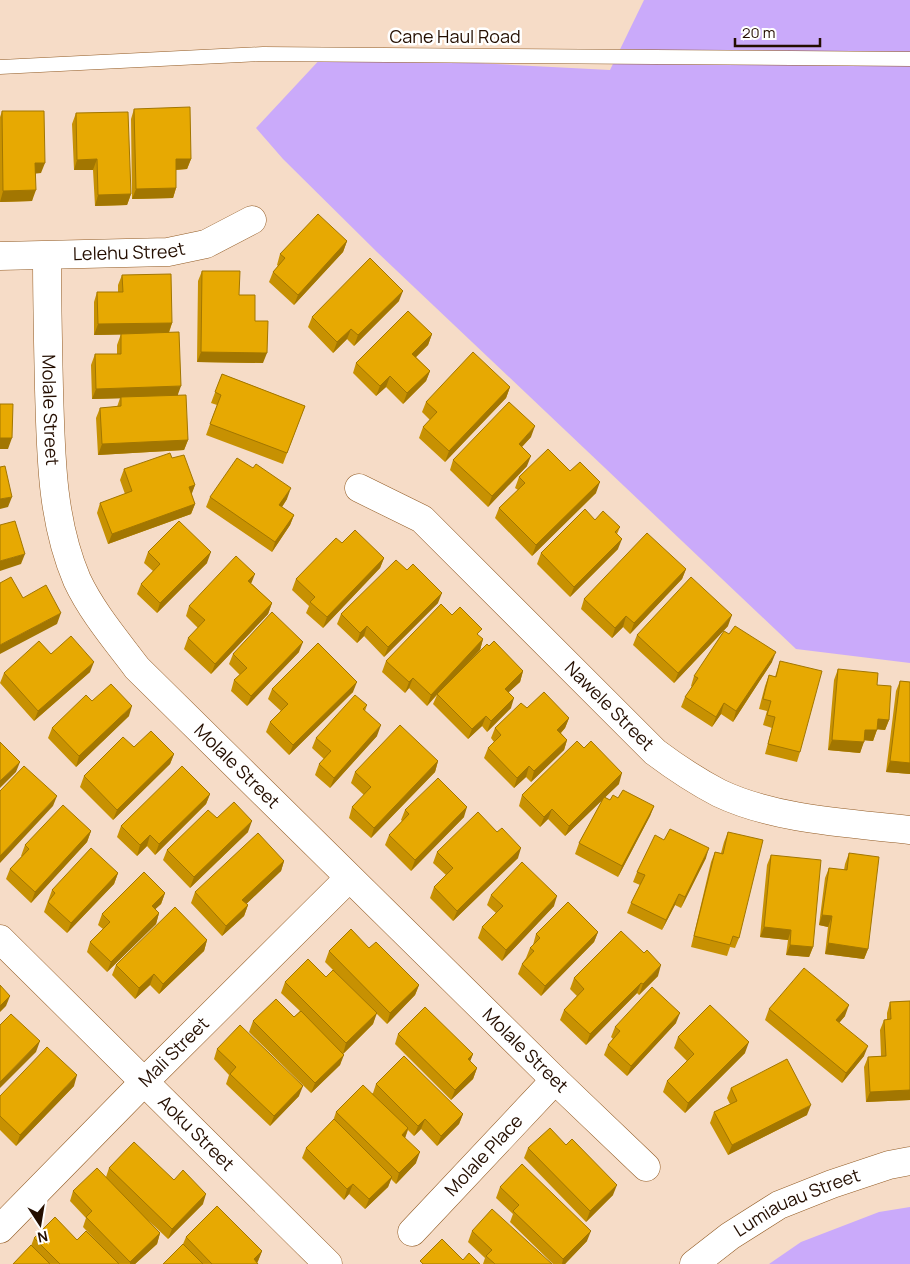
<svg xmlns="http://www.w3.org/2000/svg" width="910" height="1264" font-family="Manrope,sans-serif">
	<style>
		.green { fill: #caaafa }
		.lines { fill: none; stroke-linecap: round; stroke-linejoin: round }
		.lane-casing { stroke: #925b24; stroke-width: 15 }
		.street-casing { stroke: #925b24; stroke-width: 29 }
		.secondary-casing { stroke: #925b24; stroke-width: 29 }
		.lane { stroke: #fff; stroke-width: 14 }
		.street { stroke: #fff; stroke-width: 28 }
		.secondary { stroke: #fff; stroke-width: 28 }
		.wall { fill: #c79102 }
		.shaded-wall { fill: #a27601 }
		.building { fill: #e7a902; stroke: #a27601 }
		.labels { text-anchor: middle; stroke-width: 5; stroke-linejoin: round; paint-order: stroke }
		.street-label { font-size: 18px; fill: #240e00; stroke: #fff }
	</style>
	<rect width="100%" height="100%" fill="#f6dcc7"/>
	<path class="green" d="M644,0H910V663L796,649L377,252L283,159L256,128L324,55L610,70Z
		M910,1207V1264H769L801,1242L879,1212Z"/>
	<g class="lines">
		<g class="lane-casing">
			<path id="lane" d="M0,67L263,54L910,59"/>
		</g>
		<g class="street-casing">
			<g id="street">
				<path id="s1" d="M0,256L168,252L206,244L252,220"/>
				<path id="s2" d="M47,256C47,300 48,345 49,389C51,454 51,519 77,580C92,612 116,640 137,668L555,1080L646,1167"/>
				<path id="s3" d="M359,488L422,519L655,752C675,767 696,781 719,793C776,820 848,823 910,830"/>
				<path id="s4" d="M0,939L328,1264"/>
				<path id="s5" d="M0,1229L144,1082L349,878"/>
				<path id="s6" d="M412,1232L555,1080"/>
			</g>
		</g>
		<g class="secondary-casing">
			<g id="secondary">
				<path id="s7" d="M694,1264L730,1236L779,1205L832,1184L889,1165L910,1161"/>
			</g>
		</g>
		<use href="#lane" class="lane"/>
		<use href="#street" class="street"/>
		<use href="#secondary" class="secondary"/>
	</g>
	<path class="wall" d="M134,109L191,159L187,169L176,170V188L173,198L132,199L131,119Z
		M2,111L41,173H36L32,201L0,202V117Z
		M76,113L131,194L127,205L95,206L93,170H74L72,124Z
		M347,241L343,252L294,305L269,282L273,272L278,266L277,265L280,254Z
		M202,271L239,295L255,321L263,363L197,362L198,281Z
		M122,275L172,323L169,333L178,395L188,440L184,450L98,455L96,418L100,408L117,407L120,398L92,399L91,365L95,354H117V345L121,334L94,335V302L97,292H118V285Z
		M399,301L354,346L347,339L333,353L308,327L312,317Z
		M432,334L428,345L416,357L430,371L426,381L403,404L386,387L376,396L353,373L356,363Z
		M222,374L305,406L283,464L206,435L217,405L211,403Z
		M510,387L506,398L445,462L419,438L423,427L430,420L422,412L426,402Z
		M531,437L522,447L527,466L488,507L450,470L453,460Z
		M172,458L195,485L191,494L195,504L191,514L108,544L97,513L100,503L125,494L120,480L124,469Z
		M519,477L596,493L532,556L495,518L499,508L518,490L515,488Z
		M210,497L287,499L282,507L294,515L290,525L272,552L206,507Z
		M595,520L620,527L617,534L618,549L570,597L537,564L541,553Z
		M342,543L384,558L380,568L323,628L306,613L309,606L292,590L296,579Z
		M148,552L207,563L157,613L137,594L141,584L153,571L144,563Z
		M686,569L682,579L630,634L623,627L612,638L581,609L584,599Z
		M252,584L272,603L268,614L211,674L184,649L188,638L198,628L186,616L189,606Z
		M438,603L384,657L364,636L357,643L337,624L341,614Z
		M452,615L483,639L480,650L451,680L489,646L523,671L520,682L509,692L511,708L487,732L482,726L468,739L433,704L437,695L427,706L409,688L405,693L382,672L386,661Z
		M728,626L674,683L633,645L637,635Z
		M299,652L247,706L231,691L234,680L240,675L229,664L233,654Z
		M51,654L90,672L34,721L0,683L4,673Z
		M780,661L800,752L797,762L765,754L772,728L763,725L767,711L759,709L765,686L769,675L775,677Z
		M772,662L733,722L721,714L712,727L681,707L685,697L692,687L691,686L694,676Z
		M838,669L877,685L889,720L885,730L877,729L873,741L864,740L860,753L828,750L834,680Z
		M900,681L910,682V774L886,772L896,691Z
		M272,689L353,692L289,755L266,732L270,722L281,711L268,699Z
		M92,701L129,716L76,767L48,738L52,728Z
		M367,705L365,711L377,736L330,788L315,775L319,764L324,759L312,748L316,738Z
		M527,708L569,718L565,728L561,733L567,740L564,750L531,782L526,777L514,788L484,758L488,748L494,742L491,738L495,728Z
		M134,747L174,754L170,764L113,820L80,787L84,776Z
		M438,761L435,772L371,838L349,818L352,807L364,795L351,783L355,772Z
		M619,784L605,797L610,800L618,798L654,806L650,816L618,877L575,854L579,843L603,799L565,836L548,819L540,827L519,806L522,795Z
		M210,794L206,804L155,855L147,846L137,856L117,837L121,826Z
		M405,810L464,817L411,871L385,845L389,835L402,821L401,820Z
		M217,818L248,832L190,888L163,860L167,850Z
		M91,831L87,842L31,903L6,879L10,869L22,856H21L25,845Z
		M728,832L739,938L735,948L730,947L727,956L691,947L711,862L715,852L721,853L724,842Z
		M664,840L706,858L681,908L675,905L662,930L627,913L631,903L640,885L633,882L637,872Z
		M437,852L518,858L453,921L430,898L434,887L446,875L433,863Z
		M849,853L868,949L864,959L825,954L828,927L819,925L825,878L829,868L844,870L845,864Z
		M771,855L813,947L809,957L786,955L788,940L760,937L767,865Z
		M284,861L281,871L246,904L248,905L244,916L222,936L191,903L195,892Z
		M118,873L114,884L67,933L44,912L52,890Z
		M165,893L161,904L155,909L159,913L156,924L107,972L87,952L90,942L103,929L98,925L102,914Z
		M491,895L554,906L502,961L478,938L482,927L496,913L487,905Z
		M598,932L594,942L541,996L518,974L522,964L526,958L530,948L533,945L536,934Z
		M207,940L204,951L159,994L150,985L135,999L112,975L116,965Z
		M369,948L419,985L415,995L387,1024L376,1013L373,1024L343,1054L340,1065L311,1093L249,1032L253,1021L294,1017L300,1011L281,993L285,982L326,977L362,999L325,962L329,951Z
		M658,976L639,995L637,993L586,1045L560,1020L564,1010L577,996L570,989L574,978Z
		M910,1001V1100L866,1102L864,1067L868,1057L881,1056L880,1030L884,1020H887V1013L890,1002Z
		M769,1009L845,1016L839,1023L864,1056L842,1083L765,1020Z
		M676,1023L627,1076L604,1055L608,1045L613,1039L611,1037L615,1027Z
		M398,1034L473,1054L470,1061L477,1068L473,1079L451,1100L395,1044Z
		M678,1037L745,1053L685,1113L663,1092L667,1081L687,1061L674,1048Z
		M217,1049L299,1096L270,1126L226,1084L229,1075L214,1059Z
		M376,1084L463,1114L459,1124L437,1146L421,1129L414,1136L408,1130L405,1138L416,1163L396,1184L391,1179L388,1187L365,1209L349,1194L344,1200L302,1158L306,1148L333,1121L336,1112L373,1093Z
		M74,1086L16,1146L0,1130V1096Z
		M731,1088L807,1115L728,1155L710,1123L714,1112L730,1104L727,1098Z
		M528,1148L613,1195L586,1222L524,1158Z
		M109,1168L174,1180L203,1204L168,1239L148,1220L160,1233L157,1244L135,1264H13L31,1246L34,1238L77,1240L103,1248L83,1227L86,1218L70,1201L73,1191L106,1177Z
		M500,1187L587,1241L565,1264H553L510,1222L513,1214L496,1198Z
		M472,1231L552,1264H483L485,1258L468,1242Z
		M186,1237L262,1251L258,1261L257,1263L258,1264H163L183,1244Z"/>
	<path class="shaded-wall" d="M97,159L93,170H74L77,160Z
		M176,159H191L187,169L172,170Z
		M35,163H45L41,173L32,174Z
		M176,188L173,198L132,199L136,189Z
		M36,190L32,201L0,202L3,191Z
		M131,194L127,205L95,206L98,195Z
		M347,241L343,252L294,305L298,295Z
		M403,291L399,301L354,346L358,335Z
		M172,323L168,334L94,335L98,324Z
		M351,329L347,339L333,353L337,342Z
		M432,334L428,345L409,364L412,354Z
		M201,352L267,353L263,363L197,362Z
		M430,371L426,381L403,404L407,393Z
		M390,376L386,387L376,396L380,386Z
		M181,386L177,397L92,399L96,389Z
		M510,387L506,398L445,462L449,451Z
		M535,426L531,437L515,454L519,444Z
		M0,438H12L8,449H0Z
		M188,440L184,450L98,455L102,444Z
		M531,456L527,466L488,507L492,496Z
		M600,482L596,493L532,556L536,545Z
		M195,485L191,496L189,487Z
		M291,488L287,499L276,516L279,505Z
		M12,497L8,507L0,509V499Z
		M195,504L191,514L108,544L112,534Z
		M294,515L290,525L272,552L275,542Z
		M622,539L618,549L570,597L574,587Z
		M211,552L207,563L157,613L160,603Z
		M25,554L21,564L0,571V561Z
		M384,558L380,568L323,628L327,617Z
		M686,569L682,579L630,634L634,623Z
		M255,574L251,584L248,581Z
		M442,593L438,603L384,657L388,647Z
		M272,603L268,614L211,674L215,664Z
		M61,613L57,624L0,654V645Z
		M732,615L728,626L674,683L678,673Z
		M626,616L623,627L612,638L615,628Z
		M367,626L364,636L357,643L360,633Z
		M483,639L480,650L438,694H437L427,706L431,695Z
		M303,642L299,652L247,706L251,696Z
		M776,652L772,662L733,722L736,711Z
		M94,662L90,672L34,721L38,711Z
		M523,671L520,682L501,699L505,689Z
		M413,678L409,688L405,693L409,682Z
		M357,682L353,692L289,755L293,745Z
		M514,698L511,708L487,732L491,721Z
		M724,703L721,714L712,727L716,717Z
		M132,706L129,716L76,767L79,756Z
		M486,716L482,726L468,739L472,729Z
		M569,718L565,728L554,740L557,730Z
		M878,719L889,720L885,730L874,729Z
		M381,725L377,736L330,788L334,778Z
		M865,730H877L873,741L861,740Z
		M567,740L564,750L531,782L534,771Z
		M832,740L864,742L860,753L828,750Z
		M174,754L170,764L113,820L117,810Z
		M438,761L435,772L371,838L374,828Z
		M890,761L910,763V774L886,772Z
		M20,762L16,772L0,788V781Z
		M529,766L526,777L514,788L517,778Z
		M622,773L619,784L565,836L569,826Z
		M210,794L206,804L155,855L159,844Z
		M57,796L53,806L0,863V856Z
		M654,806L650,816L618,877L622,866Z
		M467,807L464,817L411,871L415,860Z
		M552,809L548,819L540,827L544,817Z
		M252,821L248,832L190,888L194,877Z
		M91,831L87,842L31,903L35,892Z
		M150,835L147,846L137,856L140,845Z
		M521,848L518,858L453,921L457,911Z
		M709,848L706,858L681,908L685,897Z
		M284,861L281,871L239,911L242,900Z
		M118,873L114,884L67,933L71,923Z
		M165,893L161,904L148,916L152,906Z
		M679,894L675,905L662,930L666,920Z
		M557,896L554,906L502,961L506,950Z
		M248,905L244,916L222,936L226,926Z
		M159,913L156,924L107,972L111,962Z
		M822,915L832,916L828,927L819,925Z
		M764,927L791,930L788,940L760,937Z
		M598,932L594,942L541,996L545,986Z
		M207,940L204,951L159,994L163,984Z
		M828,943L868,949L864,959L825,954Z
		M790,945L813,947L809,957L786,955Z
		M661,965L658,976L639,995L643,984Z
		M154,974L150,985L135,999L139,988Z
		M641,983L637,993L586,1045L590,1034Z
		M419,985L415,995L387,1024L390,1013Z
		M10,996L6,1006L0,1012V1006Z
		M849,1005L845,1016L832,1031L836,1020Z
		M377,1013L373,1024L343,1054L346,1043Z
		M680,1013L676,1023L627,1076L631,1066Z
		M40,1041L36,1052L0,1088V1082Z
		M749,1042L745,1053L685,1113L688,1103Z
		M868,1046L864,1056L842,1083L846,1073Z
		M473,1054L469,1064L468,1059Z
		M344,1055L340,1065L311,1093L315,1083Z
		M477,1068L473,1079L451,1100L455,1090Z
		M77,1075L74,1086L16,1146L20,1135Z
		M303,1086L299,1096L270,1126L274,1116Z
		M910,1090V1100L866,1102L870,1092Z
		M811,1105L807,1115L728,1155L732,1145Z
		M463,1114L459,1124L437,1146L441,1136Z
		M425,1119L421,1129L414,1136L418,1126Z
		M408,1128L405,1138L402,1135Z
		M420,1152L416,1163L396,1184L399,1173Z
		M392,1177L388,1187L365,1209L369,1199Z
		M353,1184L349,1194L344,1200L347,1189Z
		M617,1185L613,1195L586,1222L590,1211Z
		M206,1194L203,1204L168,1239L172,1229Z
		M591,1231L587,1241L565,1264H562L563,1259Z
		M160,1233L157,1244L135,1264H130V1262Z
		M262,1251L258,1261L256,1264L254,1259Z"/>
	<path class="building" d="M190,107L191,159H176V188L136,189L134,109Z
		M2,111H44L45,163H35L36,190L3,191Z
		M128,112L131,194L98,195L97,159L77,160L76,113Z
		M318,214L347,241L298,295L273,272L285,258L280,254Z
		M370,258L403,291L358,335L351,329L337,342L312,317Z
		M202,271H240L239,295H255V321H268L267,353L201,352Z
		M171,274L172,323L98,324L97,292H123L122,275Z
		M408,311L432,334L412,354L430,371L407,393L390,376L380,386L356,363Z
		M179,332L181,386L96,389L95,354H121V334Z
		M473,352L510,387L449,451L423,427L437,412L426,402Z
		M222,374L305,406L287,453L210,424L221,395L215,392Z
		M186,395L188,440L102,444L100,408L121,406V397Z
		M509,402L535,426L519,444L531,456L492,496L453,460Z
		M0,404H13L12,438H0Z
		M548,449L570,471L580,462L600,482L536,545L499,508L525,483L519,477Z
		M170,453L172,458L184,455L195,485L189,487L195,504L112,534L100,503L132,491L124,469Z
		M237,458L253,468L256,464L291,488L279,505L294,515L275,542L210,497Z
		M5,466L12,497L0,499V467Z
		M585,509L595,520L603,511L620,527L615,532L622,539L574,587L541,553Z
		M15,521L25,554L0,561V525Z
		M179,521L211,552L160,603L141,584L160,564L148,552Z
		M355,530L384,558L327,617L310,602L315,597L296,579L336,538L342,543Z
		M647,533L686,569L634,623L626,616L615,628L584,599Z
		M236,556L255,574L248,581L272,603L215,664L188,638L205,620L189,606Z
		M396,560L407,570L413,564L442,593L388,647L367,626L360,633L341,614Z
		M11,577L23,598L46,585L61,613L0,645V583Z
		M691,577L732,615L678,673L637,635Z
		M441,604L452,615L460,607L482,629L477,634L483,639L431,695L413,678L409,682L386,661Z
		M272,612L303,642L251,696L234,680L247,668L233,654Z
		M735,626L776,652L736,711L724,703L716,717L685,697L698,678L694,676L724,631L729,634Z
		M71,636L94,662L38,711L4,673L39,641L51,654Z
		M494,641L523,671L505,689L514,698L491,721L486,716L472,729L437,694L487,644L489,646Z
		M318,643L357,682L293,745L270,722L288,704L272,689Z
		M780,661L822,671L800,752L768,744L775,717L767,715L771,701L763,699L769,675L776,677Z
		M838,669L878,673L877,685L891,686L889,720L878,719L877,730H865L864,742L832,740Z
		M900,681L910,682V763L890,761Z
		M111,684L132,706L79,756L52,728L86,695L92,701Z
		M544,692L569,718L557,730L567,740L534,771L529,766L517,778L488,748L501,735L495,728L521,703L527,708Z
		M355,695L367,705L363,709L381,725L334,778L319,764L331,751L316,738Z
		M400,725L438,761L374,828L352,807L371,787L355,772Z
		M151,731L174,754L117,810L84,776L123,737L134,747Z
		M577,741L584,748L591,741L622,773L569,826L552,809L544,817L522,795Z
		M0,742L20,762L0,781Z
		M24,766L57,796L0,856V791Z
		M182,766L210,794L159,844L150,835L140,845L121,826Z
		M438,778L467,807L415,860L389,835L409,814L405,810Z
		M623,790L654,806L622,866L579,843L604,797L610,800L613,795L618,798Z
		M234,802L252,821L194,877L167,850L208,810L217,818Z
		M63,805L91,831L35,892L10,869L29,849L25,845Z
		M478,812L497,832L502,828L521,848L457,911L434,887L453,868L437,852Z
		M670,829L709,848L685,897L679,894L666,920L631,903L645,875L637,872L655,835L664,840Z
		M728,832L763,840L739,938L733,936L730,945L694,936L715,852L723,854Z
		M258,833L284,861L242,900L248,905L226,926L195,892Z
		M91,848L118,873L71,923L48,902L55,893L52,890Z
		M849,853L879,857L868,949L828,943L832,916L822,915L829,868L847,870Z
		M771,855L821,860L813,947L790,945L791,930L764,927Z
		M522,862L557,896L506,950L482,927L503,906L491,895Z
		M144,872L165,893L152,906L159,913L111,962L90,942L110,922L102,914Z
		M568,902L598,932L545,986L522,964L534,951L530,948L540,938L536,934Z
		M175,907L207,940L163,984L154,974L139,988L116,965Z
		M351,929L369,948L376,942L419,985L390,1013L329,951Z
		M621,931L644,953L647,950L661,965L643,984L641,983L590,1034L564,1010L584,989L574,978Z
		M308,959L326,977L333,970L377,1013L346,1043L285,982Z
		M804,968L849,1005L836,1020L868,1046L846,1073L769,1009Z
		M0,985L10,996L0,1006Z
		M652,987L680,1013L631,1066L608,1045L620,1031L615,1027Z
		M276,999L294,1017L301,1011L344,1055L315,1083L253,1021Z
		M910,1001V1090L870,1092L868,1057L886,1056L884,1020L891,1019L890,1002Z
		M710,1005L749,1042L688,1103L667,1081L694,1054L678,1037Z
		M425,1007L473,1054L468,1059L477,1068L455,1090L398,1034Z
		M11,1014L40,1041L0,1082V1025Z
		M240,1025L303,1086L274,1116L230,1074L236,1067L217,1049Z
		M47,1047L77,1075L20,1135L0,1116V1096Z
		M404,1056L463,1114L441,1136L425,1119L418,1126L376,1084Z
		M787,1059L811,1105L732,1145L714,1112L737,1101L731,1088Z
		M363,1085L408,1128L402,1135L420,1152L399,1173L336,1112Z
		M334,1119L392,1177L369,1199L353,1184L347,1189L306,1148Z
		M550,1128L566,1145L572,1139L617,1185L590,1211L528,1148Z
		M134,1142L174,1180L183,1170L206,1194L172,1229L109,1168Z
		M522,1164L591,1231L563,1259L513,1211L519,1205L500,1187Z
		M97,1168L160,1233L130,1262L86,1217L92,1211L73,1191Z
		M217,1206L262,1251L254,1259L258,1264H212L186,1237Z
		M492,1209L552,1264H495L486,1256L492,1250L472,1231Z
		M55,1217L77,1240L86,1231L119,1264H60L34,1238Z
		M442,1239L463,1260L469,1253L480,1264H423L420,1261Z
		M183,1244L203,1264H163Z
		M31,1245L50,1264H13Z"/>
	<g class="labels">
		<g class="street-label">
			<text x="455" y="43">Cane Haul Road</text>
			<text dy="6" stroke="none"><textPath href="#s1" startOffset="129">Lelehu Street</textPath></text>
			<text dy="6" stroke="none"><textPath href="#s2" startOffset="154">Molale Street</textPath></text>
			<text dy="6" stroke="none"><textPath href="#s3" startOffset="335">Nawele Street</textPath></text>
			<text dy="6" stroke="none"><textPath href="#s2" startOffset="574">Molale Street</textPath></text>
			<text dy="6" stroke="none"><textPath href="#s2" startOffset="979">Molale Street</textPath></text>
			<text dy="6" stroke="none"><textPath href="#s5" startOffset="248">Mali Street</textPath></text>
			<text dy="6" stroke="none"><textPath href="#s4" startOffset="276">Aoku Street</textPath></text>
			<text dy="6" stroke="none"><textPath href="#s6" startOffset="105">Molale Place</textPath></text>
			<text dy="6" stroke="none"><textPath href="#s7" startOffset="121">Lumiauau Street</textPath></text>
		</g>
	</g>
	<g transform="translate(40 1224) rotate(168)" stroke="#ffffff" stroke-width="4" paint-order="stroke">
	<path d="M0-4L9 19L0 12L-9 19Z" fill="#240e00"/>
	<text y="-8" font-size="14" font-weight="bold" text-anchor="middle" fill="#240e00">N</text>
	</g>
	<path d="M735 38v8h85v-8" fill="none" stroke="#240e00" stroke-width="2.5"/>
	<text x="742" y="38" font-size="15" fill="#240e00" stroke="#ffffff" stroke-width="4" paint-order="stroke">20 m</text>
</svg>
